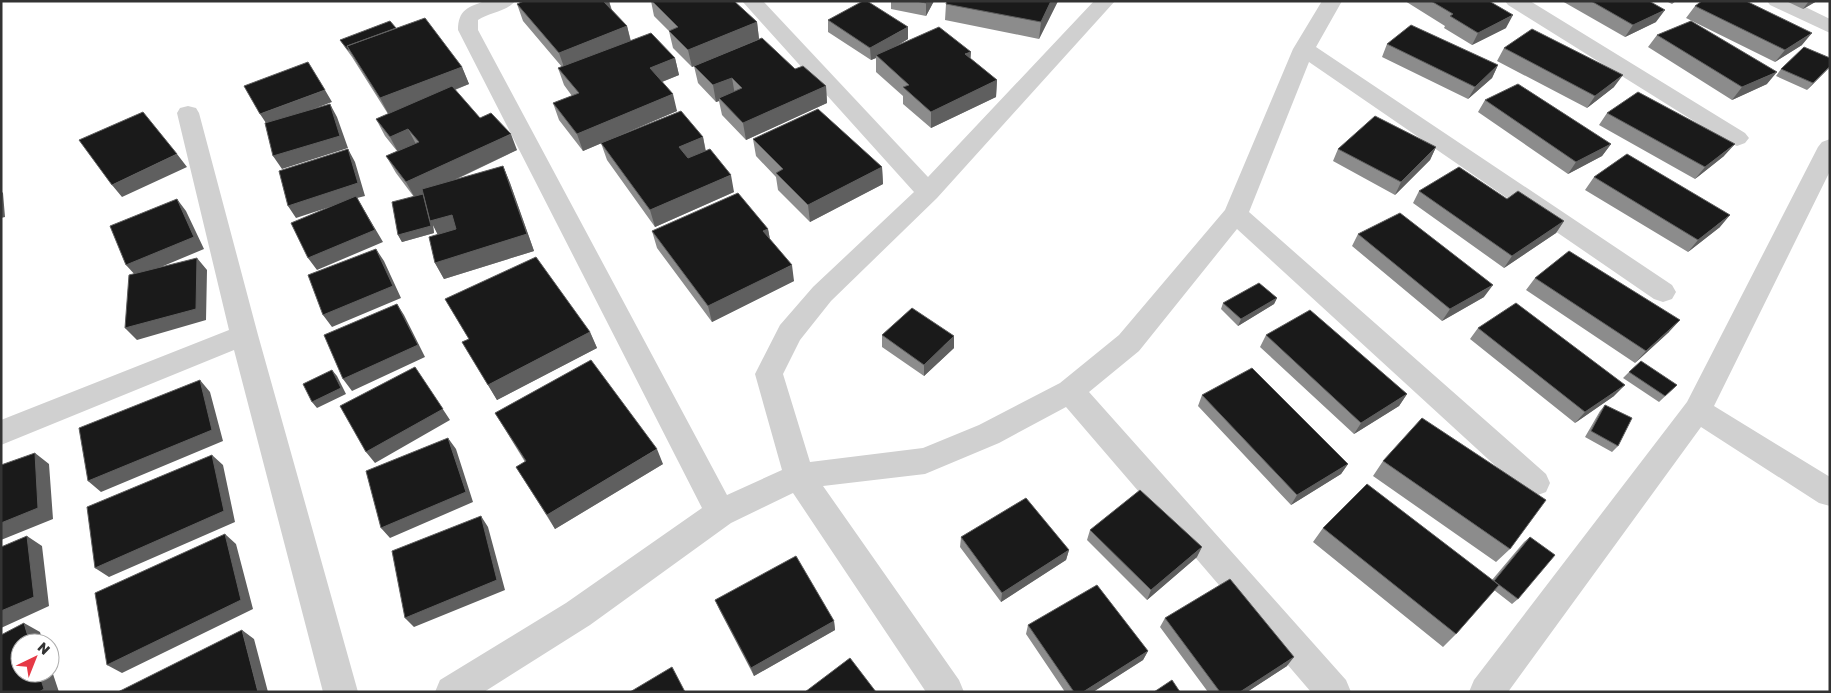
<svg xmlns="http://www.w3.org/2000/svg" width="1831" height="693" font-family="'Golos Text',sans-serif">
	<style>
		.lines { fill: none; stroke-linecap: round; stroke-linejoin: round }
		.street { fill: #d0d0d0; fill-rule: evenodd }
		.wall { fill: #8c8c8c }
		.shaded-wall { fill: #5f5f5f }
		.building { fill: #1a1a1a; stroke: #5f5f5f }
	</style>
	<rect width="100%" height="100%" fill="#fff"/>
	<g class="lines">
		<path class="street" d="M485,1H515C508,11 488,13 478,20V30L727,495L782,470L755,374L780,325L813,287L914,192L742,1H763L928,177L1094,1H1115L937,198L831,301L800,340L783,374L810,462L923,448L979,425L1060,383L1119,335L1225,210L1293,49L1322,1H1342L1316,47L1672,285L1676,292L1672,299L1663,302L1654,299L1309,62L1249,212L1546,474L1550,483L1546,492L1535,496L1524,492L1237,229L1139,351L1089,392L1346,680L1351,692H1311L1066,407L999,443L925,474L823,486L959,680L964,692H926L793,493L731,523L590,625L484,692H435L440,680L566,603L702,508L458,30C458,10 468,7 485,1Z
			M1505,1H1530L1745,133L1749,138L1745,143L1737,146L1729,143L1508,5Z
			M1767,1H1793L1830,19V33L1770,5Z
			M188,106L196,108L199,113L258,335L358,692H323L234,350L1,445V420L229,330L177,113L180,108Z
			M1830,139V171L1714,406L1830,477V506L1819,503L1701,427L1508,692H1469L1474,680L1687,402L1818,147L1822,142Z"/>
	</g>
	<path class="wall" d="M524,1H609L612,10L627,26L631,41L675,58L679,75L662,82L677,111L583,151L559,120L553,103L572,96L564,85L558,68L562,67L523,21L517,4Z
		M651,1H734L757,22L759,39L692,67L673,48L669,31L654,16Z
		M891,1H934L926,16L891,9Z
		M1058,1L1039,39L945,20L946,4Z
		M1405,1H1489L1506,28L1472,45L1444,28L1445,26Z
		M1562,1H1649L1656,22L1625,37Z
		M1666,1H1676L1672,4Z
		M1786,1H1817L1803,9Z
		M1695,6L1802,45L1775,62L1686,18Z
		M828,20L908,39L897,46L970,58L997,80L996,97L931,128L903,104V96L876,72V58L871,60L828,32Z
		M396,28L462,67L469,84L455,90L480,118L517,150L455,180L503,166L510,183L534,251L444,279L435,263L438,235L433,225L434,233L402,242L398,235L414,197L396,173L386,156L397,151L385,136L376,119L388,114L352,57L344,46L340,40Z
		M1657,35L1767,84L1732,100L1648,47Z
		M1387,44L1498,65L1492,78L1468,99L1382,57Z
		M1504,48L1614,87L1587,108L1497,61Z
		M694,66L795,69L826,86L827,103L746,140L722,115L719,101L716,102L698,83Z
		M1830,67L1807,90L1776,76L1781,69Z
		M1485,100L1611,144L1602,156L1568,174L1478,112Z
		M1607,113L1724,156L1695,179L1599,125Z
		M703,137L706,151L734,192L655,227L607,160L601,143Z
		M753,139L882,167L883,184L810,222L778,190L776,177L756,156Z
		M1436,147L1430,160L1395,195L1333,161L1338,149Z
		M1594,177L1720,227L1688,252L1585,190Z
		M1419,191L1507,199L1564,221L1556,233L1504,268L1413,203Z
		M768,229L770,240L794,281L712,322L657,248L652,231Z
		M1358,234L1484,297L1442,321L1352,246Z
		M1535,278L1669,332L1635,363L1526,290Z
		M1277,298L1274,304L1238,326L1221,309L1223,303Z
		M445,299L590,332L597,348L497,400L462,342L469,339Z
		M1478,328L1614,396L1575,423L1470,339Z
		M882,335L954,348L924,376L882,347Z
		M1266,335L1407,394L1399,406L1354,434L1260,347Z
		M1629,372L1677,385L1659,402L1623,378Z
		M1202,395L1348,464L1341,474L1291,505L1198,406Z
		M1605,405L1618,446L1612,452L1585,437L1600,411Z
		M495,413L663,464L555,529L516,467L525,462Z
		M1383,461L1510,549L1496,562L1373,476Z
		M1323,528L1492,580L1524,542L1530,537L1518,599L1512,604L1494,590L1456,634L1443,647L1313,542Z
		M1090,530L1197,557L1147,600L1087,540Z
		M961,537L1069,550L1066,560L1001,602L960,547Z
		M715,600L834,621L835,630L754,676L719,609Z
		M1165,618L1287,666L1247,692H1208L1160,627Z
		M1028,625L1148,651L1143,660L1093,692H1065L1026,634Z"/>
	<path class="shaded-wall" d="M606,1H609L613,17L604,2Z
		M927,1H934L926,16V3Z
		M1051,1H1058L1039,39L1041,22Z
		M1809,1H1817L1803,9Z
		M1665,10L1656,22L1625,37L1633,25Z
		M1513,15L1506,28L1472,45L1478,33Z
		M757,22L759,39L692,67L688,50Z
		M627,26L631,43L565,70L559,53Z
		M908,27V39L877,57L876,55V58L871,60L870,48Z
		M1812,33L1802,45L1775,62L1785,50Z
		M971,52L970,69L965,54Z
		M675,58L679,75L654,85L650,68Z
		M1498,65L1492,78L1468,99L1475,87Z
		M1830,66V67L1807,90L1813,83Z
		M462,67L469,84L389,115L380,98Z
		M1777,72L1767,84L1732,100L1742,87Z
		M1623,75L1614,87L1587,108L1595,96Z
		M732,78L735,95L719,98V101L716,102L713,85Z
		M997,80L996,97L931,128V112Z
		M826,86L827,103L746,140L743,123Z
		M325,90L332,102L268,126L260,114Z
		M673,94L677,111L583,151L577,134Z
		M330,104L337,117L348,148L282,169L273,156Z
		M408,129L417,146L399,154L390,137Z
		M511,134L517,150L424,194L452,215L460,231L439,237L433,225L434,233L402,242L398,235L415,198L406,182Z
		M703,137L706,154L683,164L679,147Z
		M1611,144L1602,156L1568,174L1576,162Z
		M1735,144L1724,156L1695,179L1705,167Z
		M1436,147L1430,160L1395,195L1401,182Z
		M348,149L355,162L365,196L357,198L383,242L317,270L308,258L357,198L296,218L288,206Z
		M177,154L187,167L122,197L112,185Z
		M503,166L510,183L534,251L444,279L435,263Z
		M882,167L883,184L810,222L808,205Z
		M731,175L734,192L655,227L650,210Z
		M1,191L3,193L5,217L1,218Z
		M177,199L186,211L204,249L137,277L126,265Z
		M1730,215L1720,227L1688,252L1698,240Z
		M1564,221L1556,233L1504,268L1512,256Z
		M768,229L771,245L763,231Z
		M376,249L384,261L401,298L332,327L323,315Z
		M197,258L207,270L206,320L137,340L125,328Z
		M792,265L794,281L712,322L708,306Z
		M1493,285L1484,297L1442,321L1450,309Z
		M1277,298L1274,304L1238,326L1241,319Z
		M397,304L404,315L425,357L352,391L343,379Z
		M1680,320L1669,332L1635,363L1646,351Z
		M590,332L597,348L497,400L488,385Z
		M954,336V348L924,376V365Z
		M415,367L450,420L375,463L366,452Z
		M332,370L337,376L346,394L317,408L312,402Z
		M200,380L210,392L223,441L101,492L88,481Z
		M1625,385L1614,396L1575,423L1585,412Z
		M1407,394L1399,406L1354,434L1361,423Z
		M448,438L456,449L473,502L390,538L381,528Z
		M657,449L663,464L555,529L547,515Z
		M35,453L49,464L53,519L1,540V523Z
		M212,455L223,465L235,522L109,577L95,568Z
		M1348,464L1341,474L1291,505L1297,495Z
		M481,516L488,527L505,590L414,627L405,618Z
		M225,534L236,544L253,609L122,673L107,665Z
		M27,536L42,546L49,606L1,628V611Z
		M1202,547L1197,557L1147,600L1151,590Z
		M1069,550L1066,560L1001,602L1002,593Z
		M834,621L835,630L754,676L751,668Z
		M24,623L40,632L43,643H30Z
		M242,630L254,639L268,692H258Z
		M1148,651L1143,660L1093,692H1083Z
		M1294,657L1287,666L1247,692H1240Z
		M50,665L59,692H39V673H50Z"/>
	<path class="building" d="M524,1H606L604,2L627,26L559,53L517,4Z
		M652,1H734L757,22L688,50L669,31L678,27Z
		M863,1H867L908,27L870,48L828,20Z
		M916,1H927L926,3Z
		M947,1H1051L1041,22L946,4Z
		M1431,1H1489L1513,15L1478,33L1450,16L1453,14Z
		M1591,1H1649L1665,10L1633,25Z
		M1702,1H1746L1812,33L1785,50L1695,6Z
		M425,18L462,67L380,98L347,46Z
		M390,21L396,28L347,46L349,50H348L340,40Z
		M1691,21L1777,72L1742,87L1657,35Z
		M1411,25L1498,65L1475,87L1387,44Z
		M939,27L971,52L965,54L997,80L931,112L903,87L909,85L876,55Z
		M1532,29L1623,75L1595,96L1504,48Z
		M651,33L675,58L650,68L673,94L577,134L553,103L579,93L558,68Z
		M762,38L795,69L803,66L826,86L743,123L719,98L742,88L732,78L713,85L694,66Z
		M1804,47L1830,58V66L1813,83L1781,69Z
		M308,62L325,90L260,114L244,86Z
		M1518,84L1611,144L1576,162L1485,100Z
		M452,86L480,118L491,113L511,134L406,182L386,156L419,142L408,129L390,137L376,119Z
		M1638,92L1735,144L1705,167L1607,113Z
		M330,104L340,136L273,156L265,123Z
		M818,109L882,167L808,205L776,173L783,169L753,139Z
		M681,111L703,137L679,147L688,158L710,149L731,175L650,210L601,143Z
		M143,112L177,154L112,185L79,140Z
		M1375,116L1436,147L1401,182L1338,149Z
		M348,149L358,183L288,206L279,171Z
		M1627,154L1730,215L1698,240L1594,177Z
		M503,166L527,234L435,263L429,237L456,229L452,215L430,221L422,189Z
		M1459,167L1507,199L1518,191L1564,221L1512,256L1419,191Z
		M738,193L768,229L763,231L792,265L708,306L652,231Z
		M423,194L431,226L398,235L392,202Z
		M356,196L375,230L308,258L291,223Z
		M177,199L194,237L126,265L110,226Z
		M1400,213L1493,285L1450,309L1358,234Z
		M376,249L393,286L323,315L308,275Z
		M1569,251L1680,320L1646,351L1535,278Z
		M536,257L590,332L488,385L462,342L469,339L445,299Z
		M197,258L196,309L125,328L129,275Z
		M1259,283L1277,298L1241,319L1223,303Z
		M1516,303L1625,385L1585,412L1478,328Z
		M397,304L418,345L343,379L324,335Z
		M912,308L954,336L924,365L882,335Z
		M1310,310L1407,394L1361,423L1266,335Z
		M591,360L657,449L547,515L516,467L526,461L495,413Z
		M1641,361L1677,385L1665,396L1629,372Z
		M415,367L443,409L366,452L340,406Z
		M1252,368L1348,464L1297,495L1202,395Z
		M332,370L341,388L312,402L303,384Z
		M200,380L212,430L88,481L79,428Z
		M1605,405L1632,418L1618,446L1591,431Z
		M1422,418L1546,500L1510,549L1383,461Z
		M448,438L466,492L381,528L366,471Z
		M35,453L38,508L1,523V465Z
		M212,455L224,511L95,568L87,507Z
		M1367,484L1499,585L1456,634L1323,528Z
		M1140,490L1202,547L1151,590L1090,530Z
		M1026,498L1069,550L1002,593L961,537Z
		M481,516L497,580L405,618L392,551Z
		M225,534L241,600L107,665L95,593Z
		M27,536L34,597L1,611V547Z
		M1530,537L1555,555L1518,599L1494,581Z
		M796,556L834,621L751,668L715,600Z
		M1230,579L1294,657L1240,692H1220L1165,618Z
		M1097,585L1148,651L1083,692H1074L1028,625Z
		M24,623L30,643H20V673H39L44,689L39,692H1V635Z
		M242,630L258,692H118Z
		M850,658L876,692H805Z
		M672,667L685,692H630Z
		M1172,680L1180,692H1154Z"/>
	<rect width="1831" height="693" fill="none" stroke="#333333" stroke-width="5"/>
	<g transform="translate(35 658) rotate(43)"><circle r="24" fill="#ffffff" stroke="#adadad"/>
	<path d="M0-4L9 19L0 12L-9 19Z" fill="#e63946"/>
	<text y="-8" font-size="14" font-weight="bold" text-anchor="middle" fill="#333333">N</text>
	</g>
</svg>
